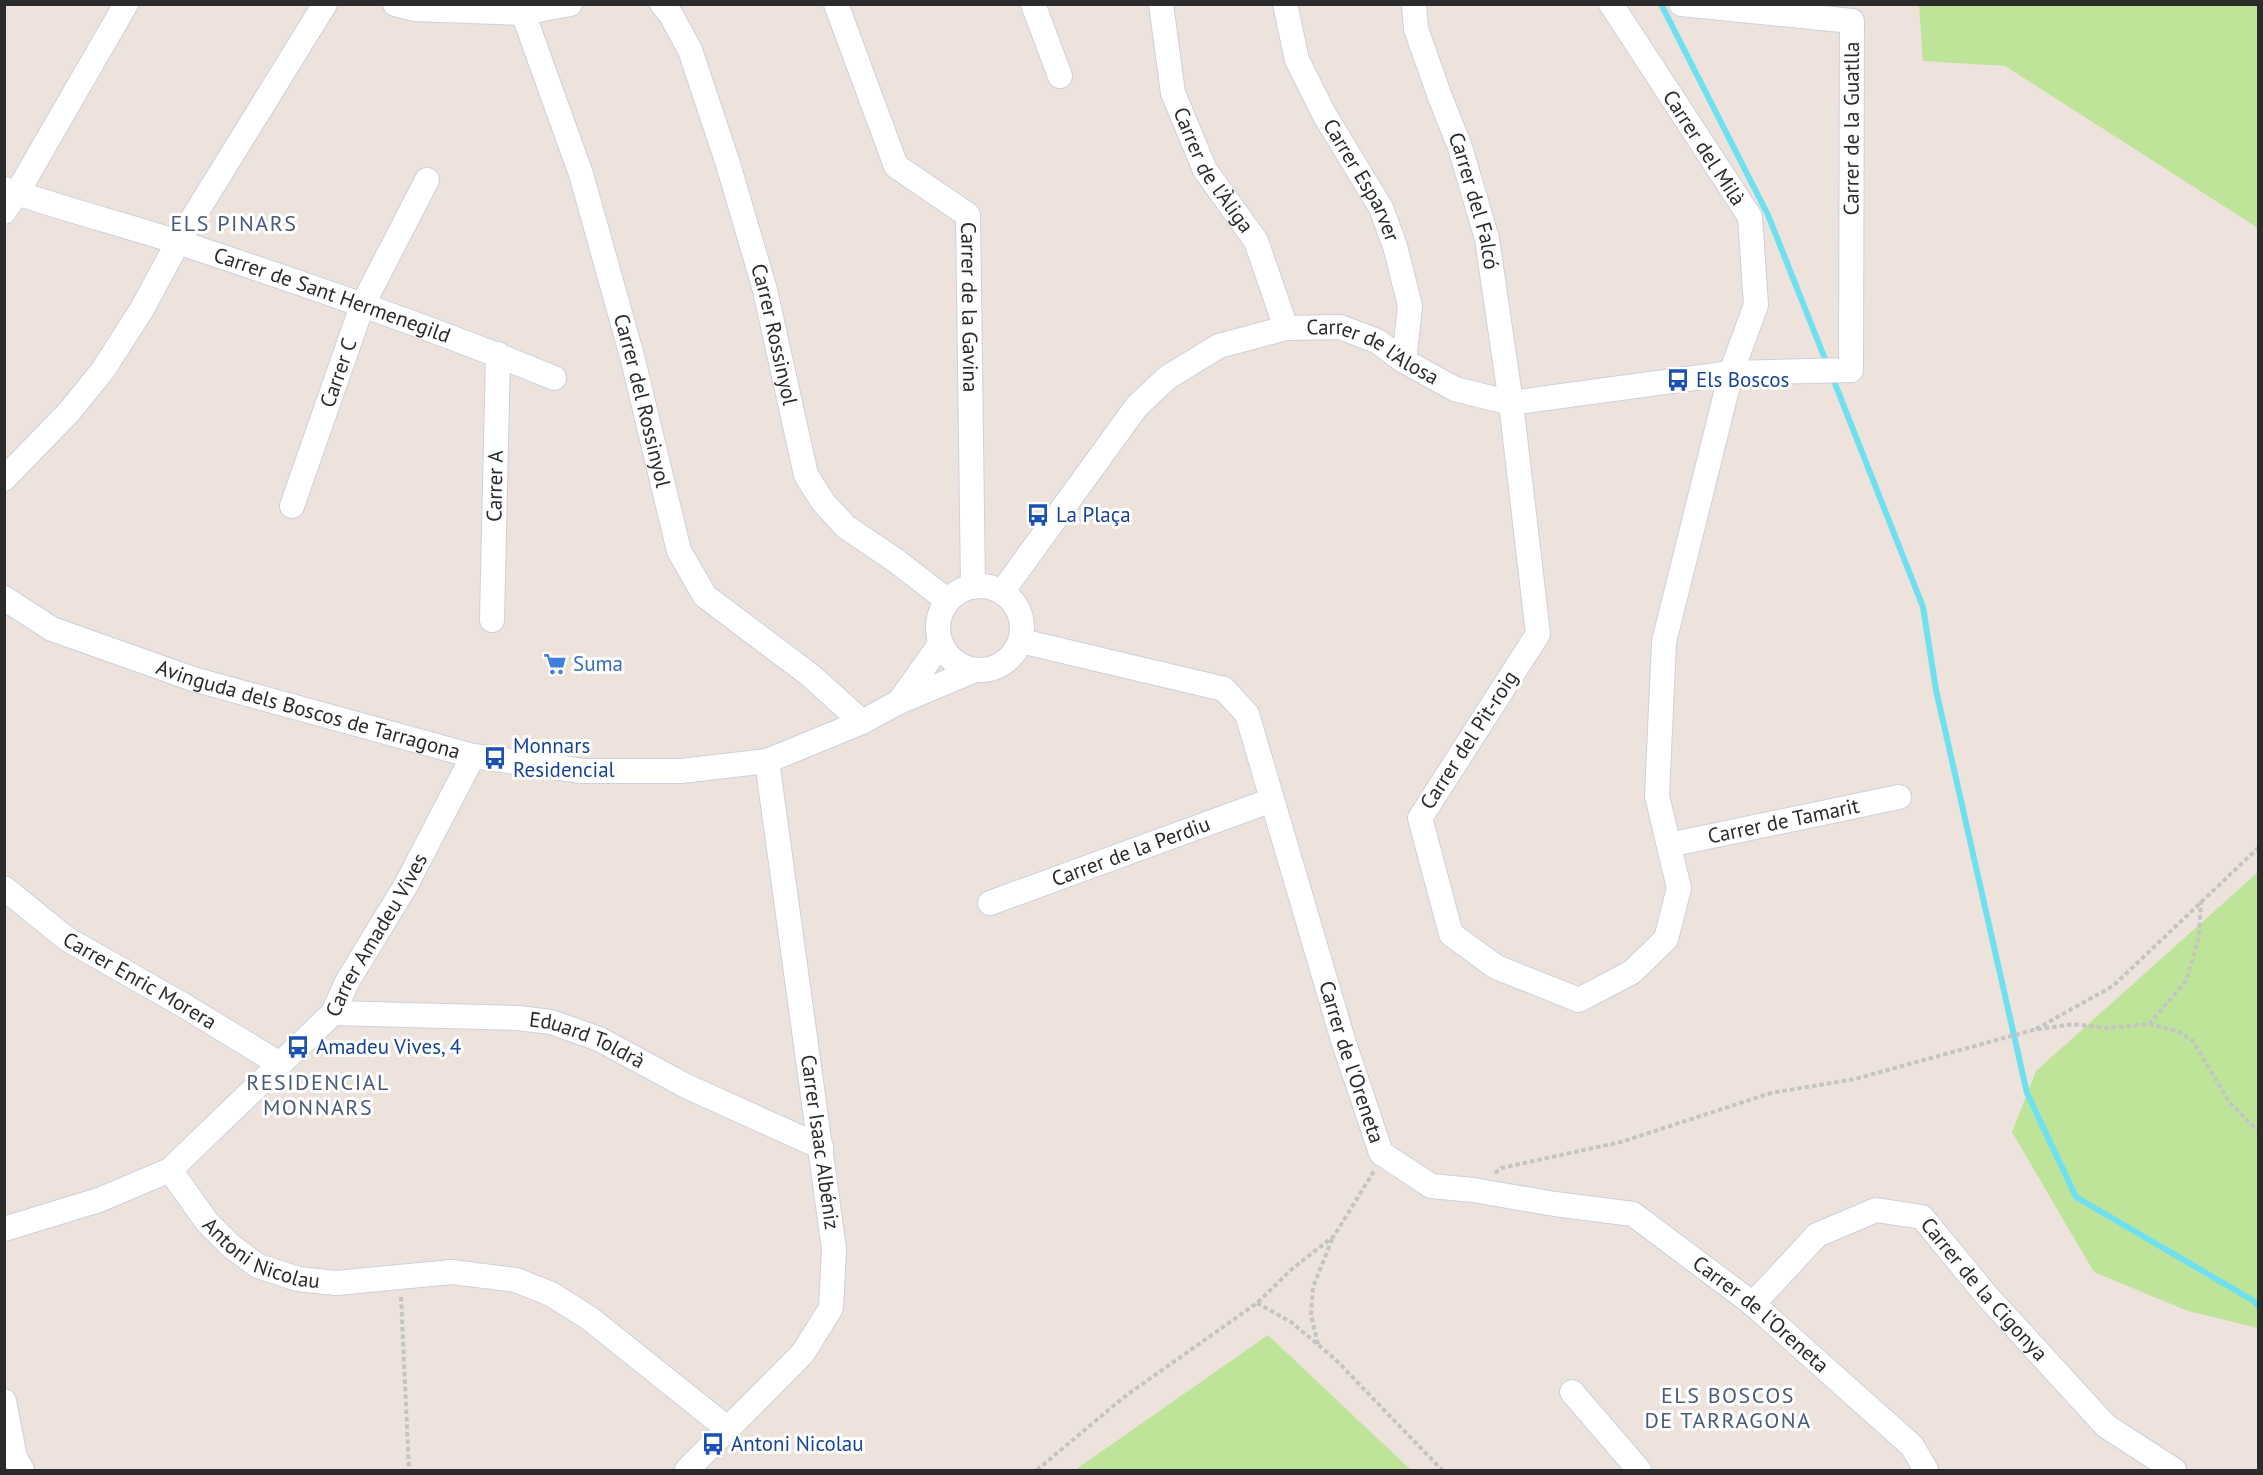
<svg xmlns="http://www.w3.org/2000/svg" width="2263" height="1475" font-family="'PT Sans',sans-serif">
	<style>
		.green { fill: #bde498 }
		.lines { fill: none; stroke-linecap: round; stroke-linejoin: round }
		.stream { stroke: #6fe0ef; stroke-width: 6 }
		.minor-casing { stroke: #cbd1dc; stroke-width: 26 }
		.path { stroke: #c4c4c4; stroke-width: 4; stroke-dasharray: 4.5 3; stroke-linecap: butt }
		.minor { stroke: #fff; stroke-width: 24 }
		.labels { text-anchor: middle; stroke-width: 6; stroke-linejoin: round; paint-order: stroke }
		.street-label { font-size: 21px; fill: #2b2b2b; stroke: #fff }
		.transit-label { font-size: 21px; fill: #164399; stroke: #fff; text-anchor: start }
		.shop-label { font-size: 21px; fill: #366cbe; stroke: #fff; text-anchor: start }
		.neighbourhood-label { font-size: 22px; letter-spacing: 1.5px; fill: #4a5a7c; stroke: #fff }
	</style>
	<rect width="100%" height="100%" fill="#ede3dc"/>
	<path class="green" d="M1919,5H2258V228L2005,66L1923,61Z
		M2258,872V1328L2188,1311L2094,1272L2012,1132L2036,1071Z
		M1268,1335L1411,1470H1075Z"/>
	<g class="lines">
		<path class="stream" d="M1661,4L1768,215L1827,364
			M1832,376L1923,607L1936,690L2027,1093L2076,1197L2254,1301L2258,1306"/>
		<g class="minor-casing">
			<g id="minor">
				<path d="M395,4L414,9L523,13L570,4"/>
				<path id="s1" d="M662,4L671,15L690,50L728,164L765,290L806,475L823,502L846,527L895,560L948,601"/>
				<path id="s2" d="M836,4L896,166L968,215L973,587"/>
				<path d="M1033,4L1060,76"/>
				<path id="s3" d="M1161,4L1173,93L1205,170L1256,241L1286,328"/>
				<path id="s4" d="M1285,4L1297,60L1324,114L1381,208L1395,246L1410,306L1404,361"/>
				<path id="s5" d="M1414,4L1416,29L1440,97L1460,147L1487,239L1511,403L1538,634L1420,818L1451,934L1496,967L1579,1000L1632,972L1666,939L1679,888L1657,796L1664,642L1731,373L1756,305L1750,217L1611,4"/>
				<path id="s6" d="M523,13L581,174L632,356L679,551L705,596L810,675L862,722"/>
				<path id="s7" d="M4,189C62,208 120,224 178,242C304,284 431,327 554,378"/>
				<path d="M4,212L17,193L126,4"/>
				<path d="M4,479L69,412L103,370L142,309L178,242L325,4"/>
				<path id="s8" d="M292,506L362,306L427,180"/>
				<circle cx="980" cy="628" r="42"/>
				<path id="s9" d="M1002,592L1137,406L1168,377L1219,346L1286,328L1340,327L1377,341L1404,361L1455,389L1511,403L1731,373L1851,370L1852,21L1681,4"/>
				<path id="s10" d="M4,598L52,629L193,679L473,756L583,771H681L767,761L862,722L899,702L975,670"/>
				<path id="s11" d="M492,620L498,354"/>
				<path id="s12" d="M1021,641L1224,689L1247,714L1343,1040L1381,1153L1431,1186L1473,1190L1555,1204L1633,1214L1753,1304L1912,1446L1926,1470"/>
				<path d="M899,702L941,643"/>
				<path id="s13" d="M1669,845L1899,797"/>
				<path id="s14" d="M4,888L67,939L183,1005L280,1064"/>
				<path id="s15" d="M990,903L1272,800"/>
				<path id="s16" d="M333,1013L518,1018L551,1022L599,1039L686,1086L821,1147"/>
				<path id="s17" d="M170,1170L207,1222L231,1246L258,1266L298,1279L336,1283L452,1272L516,1280L551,1294L589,1318L728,1429"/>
				<path id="s18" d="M4,1229L99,1200L170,1170L333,1013L347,982L406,885L473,756"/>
				<path id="s19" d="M1753,1304L1817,1235L1876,1210L1922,1217L1987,1296L2106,1426L2174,1470"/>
				<path d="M1572,1392L1639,1470"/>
				<path d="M4,1401L15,1458L22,1470"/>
				<path d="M687,1470L803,1353L831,1308L834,1249L767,761"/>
			</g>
		</g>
		<path class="path" d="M2149,1024L2178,1031L2193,1041L2229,1102L2258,1131
			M2036,1029L2113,986L2258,848
			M1495,1173L1501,1168L1621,1142L1771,1093L1855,1079L2033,1030L2073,1024L2107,1028L2149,1024L2186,981L2199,938L2201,901
			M401,1297L409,1470
			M1257,1303L1291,1322L1334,1358L1442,1470
			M1318,1344L1311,1315L1313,1287L1333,1237
			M1037,1470L1124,1397L1257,1303L1292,1269L1334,1236L1374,1171"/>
		<use href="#minor" class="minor"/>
	</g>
	<defs>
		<g id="bus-bare" transform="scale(1.8)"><path d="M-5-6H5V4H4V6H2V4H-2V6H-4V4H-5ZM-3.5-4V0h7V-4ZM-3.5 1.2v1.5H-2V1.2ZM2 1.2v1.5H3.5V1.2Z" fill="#1a4fb4" stroke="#fff" stroke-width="2.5" paint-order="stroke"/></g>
		<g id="supermarket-bare" transform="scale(1.8)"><path d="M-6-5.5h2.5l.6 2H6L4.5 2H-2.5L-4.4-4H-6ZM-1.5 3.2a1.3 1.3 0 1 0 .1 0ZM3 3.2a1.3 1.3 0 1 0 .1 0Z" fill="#3f7fe0" stroke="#fff" stroke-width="2.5" paint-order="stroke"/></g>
	</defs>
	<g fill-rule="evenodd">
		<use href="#bus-bare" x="1678" y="380"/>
		<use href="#bus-bare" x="1038" y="515"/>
		<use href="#supermarket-bare" x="555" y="664"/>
		<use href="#bus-bare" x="495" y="758"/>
		<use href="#bus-bare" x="298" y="1047"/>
		<use href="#bus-bare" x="713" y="1444"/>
	</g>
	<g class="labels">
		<g class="street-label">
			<text dy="7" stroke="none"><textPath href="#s9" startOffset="1228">Carrer de la Guatlla</textPath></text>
			<text transform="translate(1704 148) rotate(57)" y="7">Carrer del Milà</text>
			<text dy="7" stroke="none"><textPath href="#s3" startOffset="177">Carrer de l'Àliga</textPath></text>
			<text dy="7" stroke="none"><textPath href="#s4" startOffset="194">Carrer Esparver</textPath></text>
			<text dy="7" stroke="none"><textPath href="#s5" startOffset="207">Carrer del Falcó</textPath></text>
			<text dy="7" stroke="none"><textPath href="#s7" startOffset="345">Carrer de Sant Hermenegild</textPath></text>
			<text dy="7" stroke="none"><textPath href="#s2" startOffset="352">Carrer de la Gavina</textPath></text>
			<text dy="7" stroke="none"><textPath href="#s1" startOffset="351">Carrer Rossinyol</textPath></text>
			<text dy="7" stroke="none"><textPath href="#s9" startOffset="494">Carrer de l'Alosa</textPath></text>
			<text dy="7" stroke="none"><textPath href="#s8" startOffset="141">Carrer C</textPath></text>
			<text dy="7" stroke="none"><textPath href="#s6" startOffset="406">Carrer del Rossinyol</textPath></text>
			<text dy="7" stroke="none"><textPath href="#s11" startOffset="134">Carrer A</textPath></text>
			<text dy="7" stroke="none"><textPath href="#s10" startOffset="326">Avinguda dels Boscos de Tarragona</textPath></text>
			<text transform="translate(1469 740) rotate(-57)" y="7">Carrer del Pit-roig</text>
			<text dy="7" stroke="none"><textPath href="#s13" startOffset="117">Carrer de Tamarit</textPath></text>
			<text dy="7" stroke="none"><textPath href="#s15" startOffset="150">Carrer de la Perdiu</textPath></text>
			<text dy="7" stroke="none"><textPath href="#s18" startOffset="492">Carrer Amadeu Vives</textPath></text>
			<text dy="7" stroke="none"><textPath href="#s14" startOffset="165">Carrer Enric Morera</textPath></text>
			<text dy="7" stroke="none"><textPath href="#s16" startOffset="258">Eduard Toldrà</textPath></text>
			<text dy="7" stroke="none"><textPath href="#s12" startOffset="606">Carrer de l'Oreneta</textPath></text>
			<text transform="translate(820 1142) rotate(82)" y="7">Carrer Isaac Albéniz</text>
			<text dy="7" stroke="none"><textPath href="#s17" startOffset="129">Antoni Nicolau</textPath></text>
			<text dy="7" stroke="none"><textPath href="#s19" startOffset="300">Carrer de la Cigonya</textPath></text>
			<text dy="7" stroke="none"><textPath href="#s12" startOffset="1128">Carrer de l'Oreneta</textPath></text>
		</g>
		<g class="transit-label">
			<text x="1696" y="387">Els Boscos</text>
			<text x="1056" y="522">La Plaça</text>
			<text x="513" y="753">Monnars<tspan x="513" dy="24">Residencial</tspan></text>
			<text x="316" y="1054">Amadeu Vives, 4</text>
			<text x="731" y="1451">Antoni Nicolau</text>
		</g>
		<g class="shop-label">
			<text x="573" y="671">Suma</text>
		</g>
		<g class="neighbourhood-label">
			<text x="234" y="231">ELS PINARS</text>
			<text x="318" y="1090">RESIDENCIAL<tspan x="318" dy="25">MONNARS</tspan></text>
			<text x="1728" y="1403">ELS BOSCOS<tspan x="1728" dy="25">DE TARRAGONA</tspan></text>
		</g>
	</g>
	<rect width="2263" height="1475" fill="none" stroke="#2b2b2b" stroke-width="12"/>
</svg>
